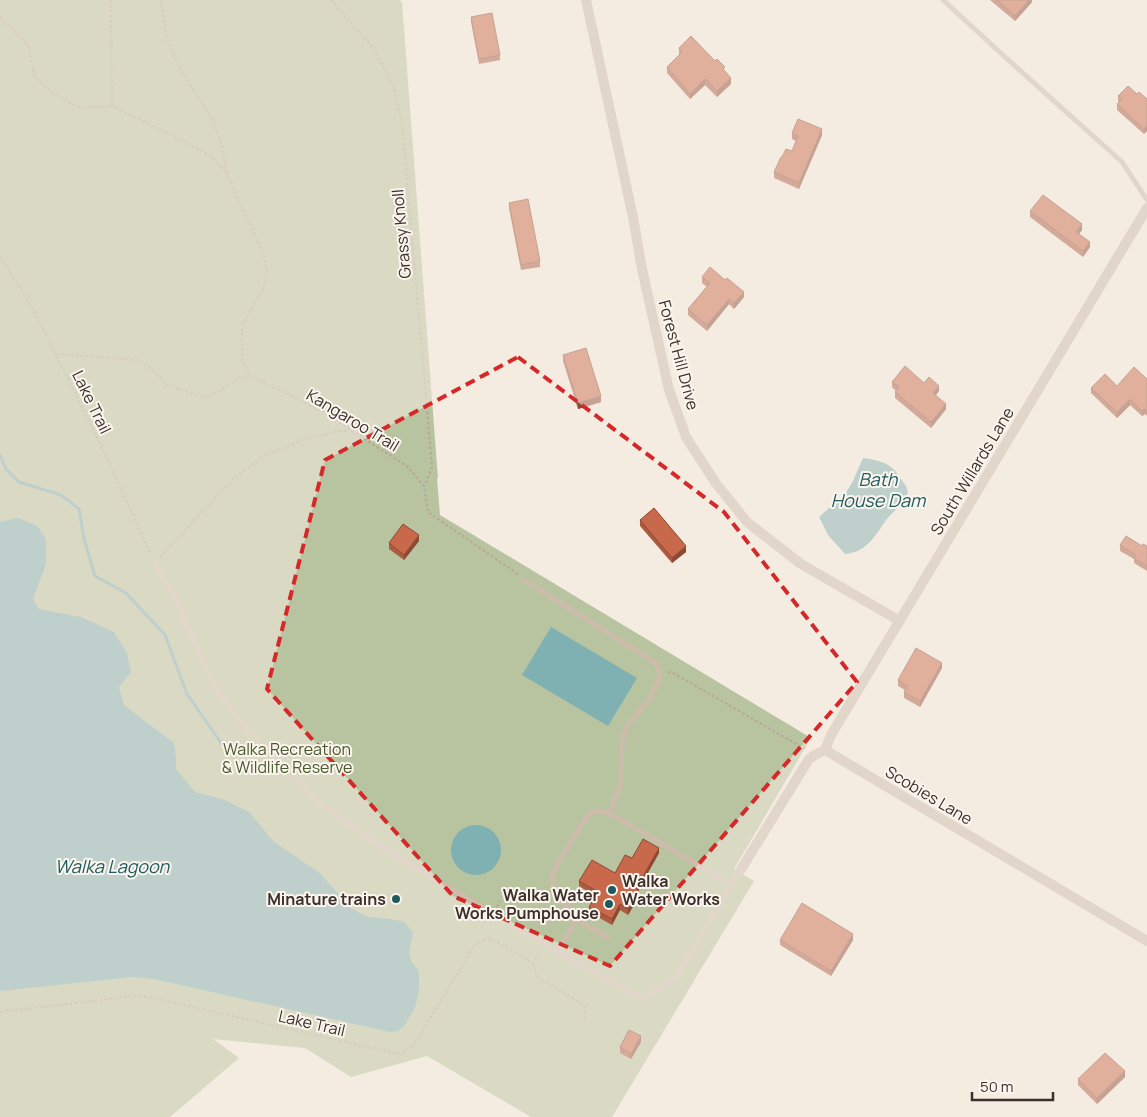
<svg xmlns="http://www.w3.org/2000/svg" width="1147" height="1117" font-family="Manrope,sans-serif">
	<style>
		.green { fill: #b8c4a0 }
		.water { fill: #7fb0b2 }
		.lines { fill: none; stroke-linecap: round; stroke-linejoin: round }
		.stream { stroke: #7fb0b2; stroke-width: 3 }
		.path { stroke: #b9a596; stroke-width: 2; stroke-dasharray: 2.5 2.5; stroke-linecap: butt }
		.service { stroke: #cdbbac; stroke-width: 5 }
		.minor { stroke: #cdbbac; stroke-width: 10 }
		.wall { fill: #ac5a40 }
		.shaded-wall { fill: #8c4a34 }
		.building { fill: #c8694b; stroke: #8c4a34 }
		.marked { fill: none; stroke: #d62828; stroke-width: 4; stroke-dasharray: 10 6; stroke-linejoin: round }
		.poi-dot { fill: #1f5a5e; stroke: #fbf5ee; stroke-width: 2 }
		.labels { text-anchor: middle; stroke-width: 4; stroke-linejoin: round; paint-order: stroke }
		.street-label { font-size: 16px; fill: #3b302b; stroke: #fbf5ee }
		.park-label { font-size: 16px; fill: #4a5a2e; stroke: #fbf5ee }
		.poi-label { font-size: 16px; font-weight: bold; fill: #3b302b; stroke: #fbf5ee; text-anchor: end }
		.water-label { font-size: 18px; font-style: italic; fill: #1f5a5e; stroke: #fbf5ee }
	</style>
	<rect width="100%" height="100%" fill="#f4ebe1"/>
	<path class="green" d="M0,0H399L402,2L438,479L437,478L440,515L811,738L734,869L754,881L612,1117H531L427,1056L351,1077L305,1048L213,1039L239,1058L170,1117H0Z"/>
	<path class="water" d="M863,458C883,461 892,463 903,482C906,486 909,490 907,496C906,503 892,512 887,519C875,535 868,552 845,554L828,535L819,517L845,494L853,481Z
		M18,518L37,526L46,539V564L33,599L39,609L81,617L114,632L127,653L131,672L119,687L124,705L174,743L176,758V769L195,792L225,800L249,812L273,841L321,874L349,907L368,917L391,919L404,922L413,932C410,951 405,956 419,971V990L415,1008L404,1026L398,1031L390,1032L154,979L133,977L0,991V522Z
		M551,627L637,678L608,726L522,675Z
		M451 850a25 25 0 1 1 50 0a25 25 0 1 1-50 0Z"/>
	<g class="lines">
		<path class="stream" d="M0,455L6,469L19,482L61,495L79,509L84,539L95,576L126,593L165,635L187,694L221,743"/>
		<path class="path" d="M111,0L112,106L170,134L211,156L227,173L264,256L267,272L263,290L242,325V359L250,376L328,414L350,430L407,466L424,486L428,512L519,575
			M161,0L166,36L179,67L212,119L222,146L227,173
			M331,0L374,49L393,85L402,123L432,467L425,485
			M0,17L28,45L35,78L52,93L81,108L112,106
			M0,256L38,318L106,456L151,555
			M56,354L138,360L149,367L167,385L203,397L213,395L242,377L249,376
			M160,557L233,479L264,456L302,440L335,432L350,430
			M668,672L673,673L805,749
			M497,907L500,901
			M533,963L537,977L579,1002L585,1007V1018
			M0,1012L133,996L149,997L394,1053L403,1052L414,1045L475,944L486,939L497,942L533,963L541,952"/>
		<path class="service" d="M943,0L1004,56L1122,162L1147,200
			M154,563L176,600L215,688L242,724L325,807L387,851L546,945L633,994L645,997L658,989L676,977L740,871
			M524,580L656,663L660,672L658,683L648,701L627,726L622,741L621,784L609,813
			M576,919L607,937
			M558,952L576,919L575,913L561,901L553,888V875L557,865L584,820L592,812L601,811L620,819L732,885"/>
		<path class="minor" d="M586,0L633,217L642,269L669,390L686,437L715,482L747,522L801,564L900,621
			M825,750L831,735L1147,208
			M825,750L1147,941
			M740,871L809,759L815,755L825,750"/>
	</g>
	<path class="wall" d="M990,0H1032V2L1015,21Z
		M471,17L500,55V60L479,64L471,22Z
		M679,48L725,72L731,84L717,97L705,85L690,99L667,73V67L680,55L679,54Z
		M1137,94L1147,99L1144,134L1117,110V104L1119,102L1118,101V96Z
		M792,133L822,135L799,189L774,178V172L782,157L792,151L796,141L792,139Z
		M509,203L540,261V267L521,270L509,208Z
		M1030,211L1082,230L1079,234L1090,247L1083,257L1030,217Z
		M702,277L744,297L734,309L729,304L707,331L688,315V309L707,287L702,283Z
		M563,355L601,402L578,409L563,361Z
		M1147,379V416L1145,414L1142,416L1130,405L1117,418L1091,393V388L1117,386Z
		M892,382L924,383L939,391L936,395L946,409L931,428L895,398V392L896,391L892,387Z
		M640,520L686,552L672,563L640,526Z
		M419,541L404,560L389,549V543Z
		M1120,545L1147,546V571L1134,563V559L1120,551Z
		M942,668L920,707L904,698V692L905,690L898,686V680Z
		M659,853L638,890L639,896L628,915L620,910L612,925L589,912V907L595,896L579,886V881L615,873Z
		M780,940H853L831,976L780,945Z
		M641,1042L631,1059L620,1053V1047Z
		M1125,1077L1097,1104L1078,1085V1079Z"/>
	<path class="shaded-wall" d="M1029,0H1032V2L1015,21V16Z
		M731,78V84L717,97V91Z
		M705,79V85L690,99V94Z
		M1147,125V131L1144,134V129Z
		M822,129V135L799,189V183Z
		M1082,224V230L1076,237V232Z
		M1090,242V247L1083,257V251Z
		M744,292V297L734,309V303Z
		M729,299V304L707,331V325Z
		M939,386V391L933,398V393Z
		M601,396V402L578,409V403Z
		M1130,399V405L1117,418V412Z
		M946,404V409L931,428V422Z
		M1145,409V414L1142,416V411Z
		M419,535V541L404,560V555Z
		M686,546V552L672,563V558Z
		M942,663V668L920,707V701Z
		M659,848V853L636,894V889Z
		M639,890V896L628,915V909Z
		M620,904V910L612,925V919Z
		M853,934V940L831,976V971Z
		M641,1036V1042L631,1059V1054Z
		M1125,1071V1077L1097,1104V1098Z"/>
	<path class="building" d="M997,0H1029L1015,16Z
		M492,13L500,55L479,59L471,17Z
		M691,36L715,61L717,59L725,67L723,69L731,78L717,91L705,79L690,94L667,67L682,52L679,48Z
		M1128,86L1137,94L1139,92L1147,99V125L1144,129L1117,104L1122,99L1118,96Z
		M798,119L822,129L799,183L774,172L781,157H782L786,149L792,151L798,136L792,133Z
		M1043,195L1082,224L1076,232L1090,242L1083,251L1030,211Z
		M528,199L540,261L521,265L509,203Z
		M710,267L725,280L727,278L744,292L734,303L729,299L707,325L688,309L710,283L702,277Z
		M586,348L601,396L578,403L563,355Z
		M905,366L924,383L929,377L939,386L933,393L946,404L931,422L895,392L899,387L892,382Z
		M1134,367L1147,379V411L1145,409L1142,411L1130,399L1117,412L1091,388L1105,374L1117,386Z
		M654,508L686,546L672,558L640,520Z
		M403,524L419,535L404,555L389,543Z
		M1126,536L1142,546L1143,544L1147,546V566L1134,558L1136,555L1120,545Z
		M916,648L942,663L920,701L904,692L908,686L898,680Z
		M643,839L659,848L636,889L639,890L628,909L620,904L612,919L589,907L598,892L579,881L592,860L615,873L625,855L632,858Z
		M802,903L853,934L831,971L780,940Z
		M629,1030L641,1036L631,1054L620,1047Z
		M1105,1053L1125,1071L1097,1098L1078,1079Z"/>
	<path d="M0 0H1147V1117H0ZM518,357L724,512L857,682L610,966L453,896L267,689L325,460Z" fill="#f4ebe1" fill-opacity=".55" fill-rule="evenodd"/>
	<path class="marked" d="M518,357L724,512L857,682L610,966L453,896L267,689L325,460Z"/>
	<g class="poi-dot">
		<circle cx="612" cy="890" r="5"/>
		<circle cx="396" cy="899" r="5"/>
		<circle cx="609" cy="904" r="5"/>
	</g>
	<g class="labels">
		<g class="street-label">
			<text transform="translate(401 234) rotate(-95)" y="6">Grassy Knoll</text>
			<text transform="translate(679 355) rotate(75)" y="6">Forest Hill Drive</text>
			<text transform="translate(92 402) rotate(64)" y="6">Lake Trail</text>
			<text transform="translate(353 420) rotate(31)" y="6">Kangaroo Trail</text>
			<text transform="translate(972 471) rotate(-59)" y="6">South Willards Lane</text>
			<text transform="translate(929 795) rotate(31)" y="6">Scobies Lane</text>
			<text transform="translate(312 1023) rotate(13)" y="6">Lake Trail</text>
		</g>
		<g class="park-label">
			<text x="287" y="755">Walka Recreation<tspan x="287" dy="18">&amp; Wildlife Reserve</tspan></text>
		</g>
		<g class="poi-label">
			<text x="622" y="887" text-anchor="start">Walka<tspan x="622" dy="18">Water Works</tspan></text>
			<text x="599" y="901">Walka Water<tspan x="599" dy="18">Works Pumphouse</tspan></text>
			<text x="386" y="905">Minature trains</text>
		</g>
		<g class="water-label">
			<text x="878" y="486">Bath<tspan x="878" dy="21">House Dam</tspan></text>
			<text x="112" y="873">Walka Lagoon</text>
		</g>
	</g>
	<path d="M972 1092v8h81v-8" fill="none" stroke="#3b302b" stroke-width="2.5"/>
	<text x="980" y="1092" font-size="15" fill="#3b302b" stroke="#fbf5ee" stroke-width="4" paint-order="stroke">50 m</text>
</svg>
